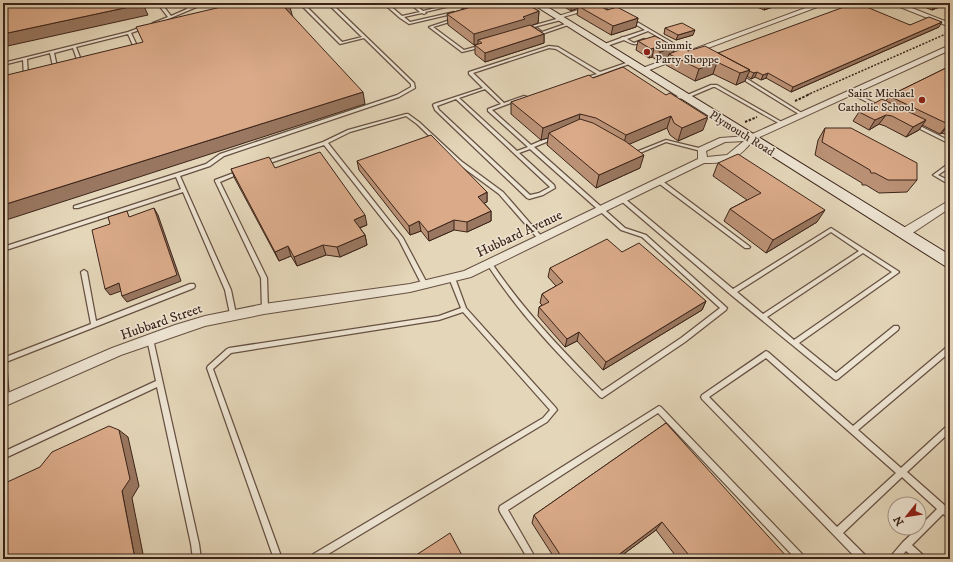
<svg xmlns="http://www.w3.org/2000/svg" width="953" height="562" font-family="'IM FELL DW Pica',serif">
	<style>
		.lines { fill: none; stroke-linecap: round; stroke-linejoin: round }
		.lane-casing { stroke: #665042; stroke-width: 2.5 }
		.street-casing { stroke: #665042; stroke-width: 2 }
		.secondary-casing { stroke: #3c241a; stroke-width: 2 }
		.path-far1 { stroke: #3c241a; stroke-width: 1.5; stroke-dasharray: 2 1.5; stroke-linecap: butt }
		.path { stroke: #3c241a; stroke-width: 2; stroke-dasharray: 2.5 1.5; stroke-linecap: butt }
		.lane { fill: #ede4d2; fill-rule: evenodd }
		.street { fill: #ede4d2; fill-rule: evenodd }
		.secondary { fill: #ede4d2; fill-rule: evenodd }
		.wall { fill: #bb9276; stroke: #3c241a }
		.shaded-wall { fill: #997760; stroke: #3c241a }
		.building { fill: #daaa89; stroke: #3c241a }
		.poi-dot { fill: #8f2418; stroke: #ede4d2; stroke-width: 1.5 }
		.labels { text-anchor: middle; stroke-width: 3; stroke-linejoin: round; paint-order: stroke }
		.far-poi-label { font-size: 12px; fill: #3c241a; stroke: #ede4d2; text-anchor: start }
		.far-street-label { font-size: 12px; fill: #3c241a; stroke: #ede4d2 }
		.street-label { font-size: 14px; fill: #3c241a; stroke: #ede4d2 }
	</style>
	<rect width="100%" height="100%" fill="#e4d6b9"/>
	<filter id="stains"><feTurbulence type="fractalNoise" baseFrequency=".005" numOctaves="4"/><feColorMatrix values="0 0 0 0 .2 0 0 0 0 .09 0 0 0 0 .02 0 0 0 .5 -.17"/></filter>
	<radialGradient id="worn" r=".72"><stop offset=".6" stop-color="#630" stop-opacity="0"/><stop offset="1" stop-color="#630" stop-opacity=".3"/></radialGradient>
	<g class="lines">
		<g class="lane-casing">
			<path id="lane" d="M157,3H161L171,16L187,9L183,3H187L190,8L201,3H206L154,25L152,24L153,23L168,17Z
				M299,3H303L342,42L362,37L327,3H331L414,83L415,88L399,97L224,156L210,166L180,176L231,290L236,314L235,316H231L230,314L225,290L183,192L3,251V247L181,189L176,177L78,208H74V206L206,164L220,154L397,95L411,87V84L364,38L340,44Z
				M383,3H387L402,16L420,12L409,3H413L423,11L457,3H463L425,12L426,13L424,14L422,13L404,17L410,22L454,12L456,13L409,24L400,18Z
				M599,3H603L618,12L615,13Z
				M560,18L562,19L561,20L530,28L528,27Z
				M453,19L456,20L433,27L464,50L482,45L484,46L483,47L462,52L429,27Z
				M630,19H632L690,53L687,54L648,31L627,39L634,43L644,39L646,40C635,46 634,45 624,40L604,47H602V45L621,38L622,37H624L645,30L630,21Z
				M568,23L571,24L542,34L537,30L531,32L529,31L537,28L542,32Z
				M144,26L146,27L145,28L131,33L139,50L138,51L135,50L128,34L76,47L83,65L81,66L79,65L73,48L54,53L58,71L56,72L54,71L50,53L27,59L28,76L26,77L24,76L23,60L3,65V63L128,32Z
				M549,46L558,47L600,72L629,62L632,63L585,80H584V78L597,74L556,49L549,48L473,73L504,103L524,96L527,97L492,110L531,145L552,136H556V138L534,147L625,228L646,235L727,308L726,310L685,342L602,398L600,397C558,354 520,315 487,264L486,263L487,262H491C523,310 562,350 602,391L681,338L720,308L642,237L621,230L530,149L519,153L554,185L555,188L543,195L529,199L527,198L435,110L433,105L434,104L483,88L469,74V72ZM485,89L501,104L488,109V111L528,147L517,151L459,98ZM456,99L550,187L539,193L530,195L439,110L437,106Z
				M739,75H741L805,115L804,116H802L739,77Z
				M711,85H717L785,124L783,125H782L715,87H713L687,98L671,99L669,98L671,97L685,96Z
				M851,92H853L882,107L879,108L851,94Z
				M406,114H408L419,122L461,161L503,192L543,238L544,239L543,240H539L499,194L457,163L417,124L406,116L350,132L328,143L403,238L428,285L427,287H423L399,240L324,145L267,164H263V162L323,142L348,130Z
				M914,124H916L950,141V144L914,126Z
				M666,140L703,149V150L701,151L666,142L635,155H633L631,154Z
				M948,164H950V167L938,175L950,181V185L933,175Z
				M239,171H241V173L220,182L267,278L268,309L267,311H263L262,309L261,278L215,181V180Z
				M657,180H661L749,246L750,247L749,248H745L657,182Z
				M622,197L624,198L733,289L831,228L898,271L899,272L898,273L799,343L836,373L894,326H898L899,328L898,330L838,379L836,380L834,379L730,294L620,200V198ZM831,232L859,251L763,314L737,292ZM863,253L892,272L794,340L767,317Z
				M84,270L87,272L96,321L190,284H194L195,286L194,288L6,362L9,400L8,402L6,403L4,402L3,358L91,324L81,272Z
				M452,276L455,278L466,308L556,408L557,410L547,422L320,559H309L310,556L543,418L550,410L463,312L439,320L231,353L213,369L282,559H274L207,368L208,366L227,349L229,348L439,316L461,308L449,278Z
				M150,336L152,337L153,339L199,544L201,559H193L191,544L157,387L3,459V452L156,381L147,339L148,337Z
				M950,345V352L858,430L901,468L948,425L950,424V432L907,472L950,510V519L943,514L912,545L924,556L925,559H915L906,551L899,559H890L891,556L903,542L918,528H919V527L937,509L902,477L843,533L866,556L867,559H857L702,399L701,397L702,395L766,351L768,352L853,426L948,346ZM766,358L896,473L837,527L709,397Z
				M659,406L661,407L804,556L805,559H796L658,413L508,510L536,559H528L500,512L499,509L500,506Z"/>
		</g>
		<g class="street-casing">
			<path id="street" d="M601,3H611L560,18L555,17Z
				M819,3H828L644,72L637,70Z
				M890,3H899L950,23V27Z
				M950,45V50L753,140C740,158 727,164 704,163L471,277L410,292L264,314L205,326L121,355L3,407V395L112,348L175,325L205,316L264,304L410,284L464,271L698,159V148L720,138L748,136ZM744,141L727,155L707,157L706,151L725,142Z
				M950,200V208L908,236H900L899,233L900,230Z"/>
		</g>
		<g class="secondary-casing">
			<path id="secondary" d="M531,3H541L950,255V267L945,266Z"/>
		</g>
		<path class="path-far1" d="M807,95L948,33"/>
		<path class="path" d="M795,101L810,94
			M745,122L757,117"/>
		<use href="#lane" class="lane"/>
		<use href="#street" class="street"/>
		<use href="#secondary" class="secondary"/>
	</g>
	<path class="wall" d="M423,3H451L429,8Z
		M458,3H524L539,11L538,23L531,25L544,34V43L485,62L475,54V45H474L448,25L447,14L468,8L463,9L458,6Z
		M558,3H585V4L638,18L636,27L611,35L577,15L578,8L571,11Z
		M748,3H785L764,10Z
		M914,3H949L932,10Z
		M910,25L939,27L791,92L766,78L761,80L755,77L751,79L747,76L745,81L736,85L713,74L695,81L666,65L668,57L658,61L652,57L649,58L636,50L638,41L675,47L673,52L688,51L718,53Z
		M665,28L693,35L676,40L664,34Z
		M950,66V136L942,133L940,134L922,125L919,130L906,137L885,126L879,124L869,130L853,121L859,112L886,101L889,96Z
		M593,78L666,95L703,130L678,141L670,135L667,128L629,144L640,168L596,188L547,145L548,138L541,140L511,114V102Z
		M825,128L917,180L907,192L879,193L866,185H862V183L815,155L818,140Z
		M357,161L487,192V202L484,203L491,211V221L467,232L454,230L429,241L421,231L410,235L359,170Z
		M718,163L817,222L766,253L724,221L730,209L747,200L713,176Z
		M275,168L367,225L360,228L365,235L367,245L340,257L326,255L297,266L291,256L279,261L235,179L231,169Z
		M622,252L706,301L702,310L603,370L577,341L565,347L538,316L539,307L542,305L540,303L542,294L556,286L548,277L550,268Z
		M666,423L785,559H678L656,530L617,559H555L532,523L534,515Z"/>
	<path class="shaded-wall" d="M429,3H451L429,8Z
		M463,3H468V8L463,9Z
		M469,3H494L470,14V4Z
		M578,3H585V6H578V8L571,11V5Z
		M775,3H785L764,10L766,6Z
		M943,3H949L932,10L934,6Z
		M143,4L148,15L3,47V34Z
		M290,7L293,18L285,8Z
		M539,11L538,23L525,28L478,40V44L474,45V34Z
		M638,18L636,27L611,35L613,26Z
		M942,22L939,27L791,92L793,87Z
		M695,30L693,35L676,40L678,35Z
		M544,34V43L485,62V53Z
		M675,47L672,55L669,54L668,57L658,61L660,52Z
		M654,48L652,57L649,58L651,49Z
		M717,62L713,74L695,81L699,69Z
		M750,70L745,81L736,85L740,73Z
		M757,72L755,77L751,79L754,73Z
		M768,73L766,78L761,80L763,75Z
		M363,92L365,104L3,221V205Z
		M580,114L578,127L549,133L548,138L541,140L543,128Z
		M886,115L879,124L869,130L875,120Z
		M671,116L667,128L623,147L626,135Z
		M708,117L703,130L678,141L682,128Z
		M926,120L919,130L906,137L913,127Z
		M950,123L942,133L940,134L948,124Z
		M644,155L640,168L596,188L599,175Z
		M487,192V202L478,206V197Z
		M154,208L158,215L181,281L127,302L122,296Z
		M825,210L817,222L766,253L773,240Z
		M491,211V221L467,232V222Z
		M365,215L367,225L356,229L354,220Z
		M454,220V230L429,241L428,232Z
		M419,221L421,231L410,235L409,226Z
		M365,235L367,245L340,257L337,247Z
		M323,245L326,255L297,266L294,257Z
		M288,246L291,256L279,261L275,252Z
		M119,283L124,290L110,295L105,289Z
		M706,301L702,310L603,370L606,362Z
		M579,332L577,341L565,347L567,339Z
		M119,430L128,437L139,486L132,498L144,559H135L122,491Z
		M662,522L656,530L617,559H613Z"/>
	<path class="building" d="M3,3H143V4L3,34Z
		M238,3H246L248,5L258,3H286L290,7L285,8L363,92L3,205V76L143,42L136,27Z
		M485,3H524L539,11L523,17L525,19L474,34L447,14Z
		M568,3H578L571,5Z
		M589,3H595L607,10L617,7L638,18L613,26L578,6Z
		M759,3H775L766,6Z
		M855,3H857L910,25L929,17L942,22L793,87L768,73L763,75L757,72L754,73L749,71L750,70L718,53Z
		M925,3H943L934,6Z
		M682,23L695,30L678,35L665,28Z
		M530,25L544,34L485,53L475,45L482,43L478,40Z
		M655,36L675,47L660,52L654,48L651,49L638,41Z
		M705,46L750,70L740,73L717,62L699,69L669,54L684,48L688,51Z
		M950,66V123L948,124L889,96Z
		M623,67L666,95L670,93L708,117L682,128L674,123L671,116L626,135L596,118L580,114L543,128L511,102L589,75L593,78Z
		M882,99L926,120L913,127L892,116L886,115L875,120L859,112Z
		M580,119L593,123L625,141L644,155L599,175L549,133Z
		M825,128H851L917,163V180H888L875,173H871L870,170L822,142Z
		M431,135L487,192L478,197L491,211L467,222L454,220L428,232L419,221L409,226L357,161Z
		M320,152L365,215L354,220L365,235L337,247L323,245L294,257L288,246L275,252L231,169L269,157L275,168Z
		M738,154L825,210L773,240L730,209L761,193L718,163Z
		M154,208L177,275L122,296L119,283L105,289L92,230L110,224L108,217L127,211L129,217Z
		M607,239L622,252L639,243L706,301L606,362L579,332L567,339L539,307L549,302L542,294L563,282L550,268Z
		M666,423L787,557L785,559H692L662,522L613,559H563L534,515Z
		M109,426L119,430L130,479L122,491L135,559H3V484L40,467L52,452Z
		M450,533L464,559H410Z"/>
	<g class="poi-dot">
		<circle cx="647" cy="52" r="4"/>
		<circle cx="922" cy="100" r="4"/>
	</g>
	<g class="labels">
		<g class="far-poi-label">
			<text x="655" y="49">Summit<tspan x="655" dy="14">Party Shoppe</tspan></text>
			<text x="914" y="97" text-anchor="end">Saint Michael<tspan x="914" dy="14">Catholic School</tspan></text>
		</g>
		<g class="far-street-label">
			<text transform="translate(742 133) rotate(32)" y="4">Plymouth Road</text>
		</g>
		<g class="street-label">
			<text transform="translate(519 233) rotate(-25)" y="5">Hubbard Avenue</text>
			<text transform="translate(161 321) rotate(-19)" y="5">Hubbard Street</text>
		</g>
	</g>
	<rect width="953" height="562" fill="none" stroke="#e4d6b9" stroke-width="16"/>
	<rect x="4" y="4" width="945" height="554" fill="none" stroke="#3c241a" stroke-width="2"/>
	<rect x="8" y="8" width="937" height="546" fill="none" stroke="#3c241a"/>
	<g transform="translate(907 516) rotate(240)"><circle r="19" fill="#ede4d2" stroke="#a69788"/>
	<path d="M0-3L7 15L0 10L-7 15Z" fill="#8f2418"/>
	<text y="-6" font-size="11" font-weight="bold" text-anchor="middle" fill="#3c241a">N</text>
	</g>
	<rect width="100%" height="100%" filter="url(#stains)"/>
	<rect width="100%" height="100%" fill="url(#worn)"/>
</svg>
